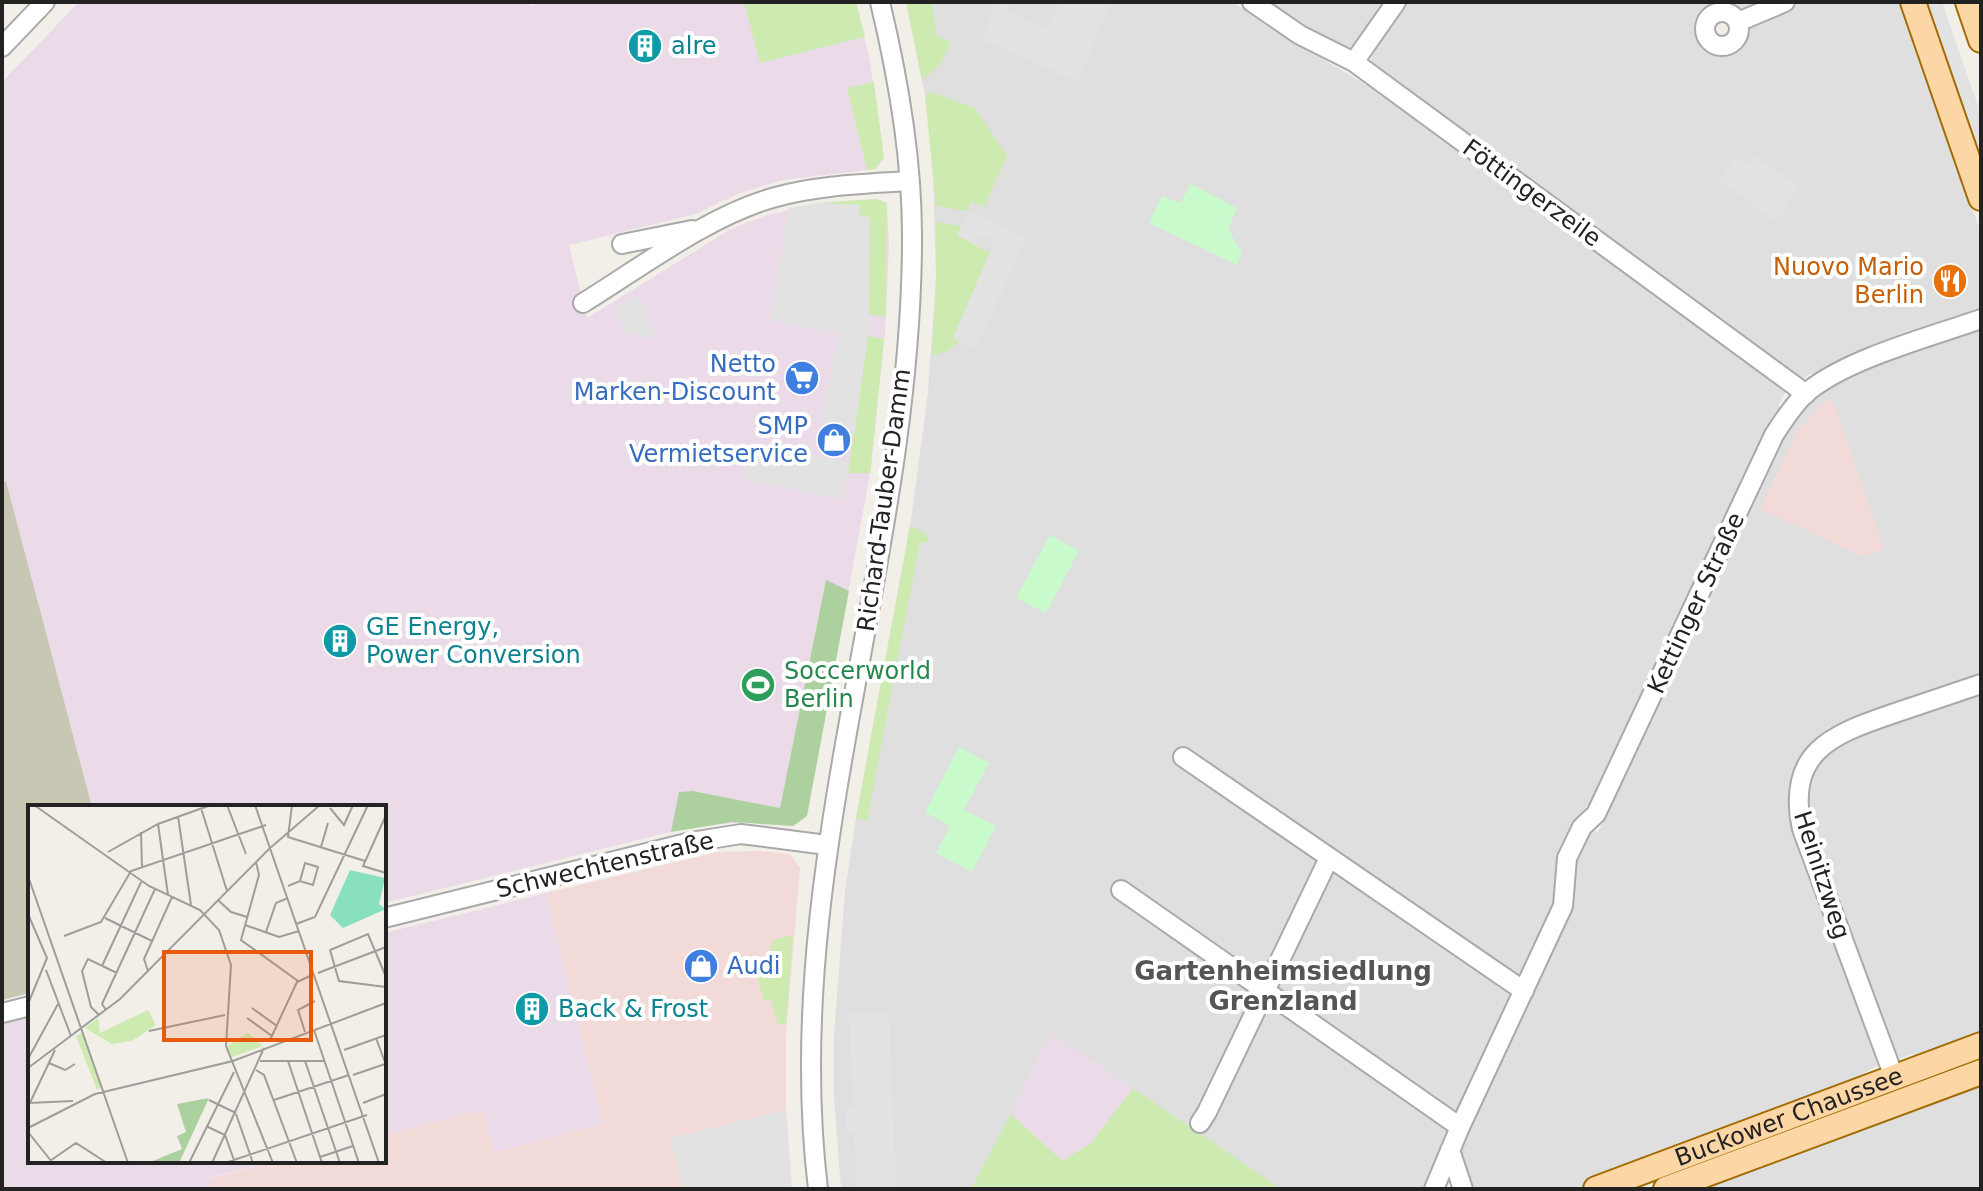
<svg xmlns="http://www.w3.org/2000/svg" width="1983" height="1191" font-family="'DejaVu Sans',sans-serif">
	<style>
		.residential { fill: #e0dfdf }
		.commercial { fill: #f2dad9 }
		.industrial { fill: #ebdbe8 }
		.construction { fill: #c7c7b4 }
		.grass { fill: #cdebb0 }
		.forest { fill: #add19e }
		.park { fill: #c8facc }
		.parking { fill: #e2e2e2 }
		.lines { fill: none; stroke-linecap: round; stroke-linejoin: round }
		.minor-casing { stroke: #a9a9a9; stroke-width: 22 }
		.major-casing { stroke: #a06b00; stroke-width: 28 }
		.minor { stroke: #fff; stroke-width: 18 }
		.major { stroke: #fcd6a4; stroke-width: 24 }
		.labels { text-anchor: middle; stroke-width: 8; stroke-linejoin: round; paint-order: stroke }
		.culture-label { font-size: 24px; fill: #0d838f; stroke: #fff; text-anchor: start }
		.street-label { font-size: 24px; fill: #222; stroke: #fff }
		.food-label { font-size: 24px; fill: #c56008; stroke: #fff; text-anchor: end }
		.shop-label { font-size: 24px; fill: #366cbe; stroke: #fff; text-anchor: end }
		.leisure-label { font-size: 24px; fill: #27864d; stroke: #fff; text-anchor: start }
		.neighbourhood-label { font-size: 26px; font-weight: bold; fill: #555; stroke: #fff }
		.inset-road { fill: none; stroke: #9f9d99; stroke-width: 2 }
		.view { fill: #e8590c; fill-opacity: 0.15; stroke: #e8590c; stroke-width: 4 }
		.inset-edge { fill: none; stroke: #222; stroke-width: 4 }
	</style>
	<rect width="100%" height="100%" fill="#f2efe9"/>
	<path class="residential" d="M906,2H1233L1280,34L1370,87L1433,130L1784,388L1785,393L1778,405L1782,408L1591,807L1587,805L1561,858L1554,916L1426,1189H841L834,1097V1035L845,891L856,818L912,514L928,391L936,278L932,145L925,96Z
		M1264,2H1389L1352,50L1345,51Z
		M1403,2H1770L1740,13L1723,5L1710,8L1704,13L1698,24L1699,37L1708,49L1722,53L1731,51L1741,44L1748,24L1800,2H1901L1981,233V310L1858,353L1815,377L1811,373L1805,378H1799L1371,63L1373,47Z
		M1981,327V676L1830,727L1808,752L1790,806L1795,834L1878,1066L1865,1072L1867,1080L1574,1189H1472L1457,1146L1574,854L1587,829L1598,832L1784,436L1806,407L1831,385L1862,369Z
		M1981,692V1037L1916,1061L1913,1054L1899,1059L1896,1057L1811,831L1806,800L1811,775L1820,760L1852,735Z
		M1981,1084V1189H1710L1722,1181Z"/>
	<path class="commercial" d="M1832,397L1884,549L1862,556L1760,509L1796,433L1819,406Z
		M759,851L790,854L800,868L786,1034V1110L792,1189H211L208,1179L278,1161H384V1135L484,1110L602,1124L546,893L718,852Z"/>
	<path class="industrial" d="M79,2H528L533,6L538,2H856L870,61L884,158L875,169L783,180L740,193L696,214L569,245L587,318L731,229L764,216L817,203L877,199L887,203L889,247L885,333L871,468L807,816L793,826L746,822L691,827L384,903V807H92L6,481L2,484V82Z
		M546,893L603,1124L494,1152L483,1110L384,1135V933Z
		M30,1015V1161H278L209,1178L211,1189H2V1021Z
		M1053,1034L1133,1088L1091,1143L1062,1161L1011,1114L1038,1056Z"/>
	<path class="construction" d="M6,481L92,807H30V993L2,1000V484Z"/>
	<path class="grass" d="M744,2H856L865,37L760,63Z
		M906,2H932L936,35L951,43L939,66L922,80Z
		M874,82L884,158L875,169L867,170L847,88Z
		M931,92L975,108L1007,156L984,207L972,202L967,211L936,206L925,96Z
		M877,199L887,203L886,317L867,314L869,218L858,217L859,205L817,203Z
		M936,222L962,226L957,235L990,253L953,337L960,341L946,352L932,355L936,278Z
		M868,336L884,339L870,473H848Z
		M910,526L925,533L929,543L920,542L867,821L856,818Z
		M793,935L786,1024H778L771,1000L764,1001L755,966L773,961L770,949L774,940Z
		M1133,1088L1281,1189H971L1011,1114L1062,1161L1091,1143Z"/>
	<path class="forest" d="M826,580L849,591L807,816L793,826L732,822L671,832L679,792L692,791L780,808Z"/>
	<path class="park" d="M1191,184L1237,208L1228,229L1242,253L1237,265L1149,223L1162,196L1180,203Z
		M1050,535L1079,551L1046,613L1016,598Z
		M959,747L989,763L964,810L996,826L972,872L936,853L950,826L925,812Z"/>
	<path class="parking" d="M996,2H1009L1006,10L1047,29L1060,2H1110L1078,82L983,40L988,30L985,28Z
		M1928,2H1942L1981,114V154Z
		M1736,156L1749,165L1755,156L1800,187L1776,221L1719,181Z
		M817,203L859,205V216L870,217L869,324L855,432L821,425L838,333L770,320L789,208Z
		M970,211L1027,237L976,349L953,338L995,241L980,235L975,245L957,235Z
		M639,295L656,339L624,333L615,308Z
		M751,445L849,462L843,499L743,480Z
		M889,1012L896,1189H856L854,1131H846L845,1109L853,1108L849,1013Z
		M786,1110L792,1189H683L670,1138Z"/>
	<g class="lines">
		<g class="minor-casing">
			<path id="minor" d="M1252,2L1300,35L1354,62L1806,394
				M1705 29a17 17 0 1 1 34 0a17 17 0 1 1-34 0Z
				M1738,22L1785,2
				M2,47L45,2
				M1354,62L1396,2
				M622,244L692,230
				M583,303C640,268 711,214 776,197C819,185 865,184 909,181
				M1183,757L1524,991
				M1121,890L1460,1127
				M384,918L691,842L741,834L827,845
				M2,1013L30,1006
				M1894,1077L1802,829C1786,753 1830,735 1892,714C1922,704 1951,694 1981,684
				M1200,1123L1207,1112L1329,858
				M1450,1150L1463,1189
				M818,1189C779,866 913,557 912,235C912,158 898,77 880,2
				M1434,1189L1460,1127L1563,906L1567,858L1582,827L1596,814L1774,435C1783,421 1792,407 1804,395C1842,360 1930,337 1981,319"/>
		</g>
		<g class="major-casing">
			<g id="major">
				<path d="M1913,2L1981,198"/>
				<path d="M1968,2L1981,40"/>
				<path id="s1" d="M1596,1189L1981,1045"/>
				<path d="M1666,1189L1981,1072"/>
			</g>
		</g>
		<use href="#minor" class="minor"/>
		<use href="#major" class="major"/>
	</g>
	<defs>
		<g id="building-disc" transform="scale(1.8)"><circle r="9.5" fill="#0f9aa8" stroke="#fff"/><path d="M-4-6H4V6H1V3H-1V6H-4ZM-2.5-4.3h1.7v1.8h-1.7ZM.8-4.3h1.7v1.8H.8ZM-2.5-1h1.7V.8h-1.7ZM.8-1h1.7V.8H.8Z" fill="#fff"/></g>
		<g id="restaurant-disc" transform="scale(1.8)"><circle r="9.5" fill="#e8710a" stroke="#fff"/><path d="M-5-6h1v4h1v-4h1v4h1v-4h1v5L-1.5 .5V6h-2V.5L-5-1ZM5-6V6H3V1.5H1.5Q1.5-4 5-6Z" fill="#fff"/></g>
		<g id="supermarket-disc" transform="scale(1.8)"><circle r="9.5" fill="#3f7fe0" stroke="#fff"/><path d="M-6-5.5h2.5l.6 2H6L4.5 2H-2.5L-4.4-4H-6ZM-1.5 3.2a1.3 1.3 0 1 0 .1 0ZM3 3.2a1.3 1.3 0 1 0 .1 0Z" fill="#fff"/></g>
		<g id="shop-disc" transform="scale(1.8)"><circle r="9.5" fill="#3f7fe0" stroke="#fff"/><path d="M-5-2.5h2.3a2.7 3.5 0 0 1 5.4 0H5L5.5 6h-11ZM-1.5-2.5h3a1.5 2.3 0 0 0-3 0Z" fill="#fff"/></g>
		<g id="stadium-disc" transform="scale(1.8)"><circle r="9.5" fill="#2e9e5b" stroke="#fff"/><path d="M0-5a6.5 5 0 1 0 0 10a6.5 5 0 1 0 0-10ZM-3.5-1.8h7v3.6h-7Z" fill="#fff"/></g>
	</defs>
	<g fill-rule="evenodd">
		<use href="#building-disc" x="645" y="46"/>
		<use href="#restaurant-disc" x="1950" y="281"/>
		<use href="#supermarket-disc" x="802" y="378"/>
		<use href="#shop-disc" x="834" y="440"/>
		<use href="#building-disc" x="340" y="641"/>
		<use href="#stadium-disc" x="758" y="685"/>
		<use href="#shop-disc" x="701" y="966"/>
		<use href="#building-disc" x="532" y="1009"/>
	</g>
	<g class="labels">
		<g class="culture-label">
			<text x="671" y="54">alre</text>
			<text x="366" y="635">GE Energy,<tspan x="366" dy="28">Power Conversion</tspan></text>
			<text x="558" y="1017">Back &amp; Frost</text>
		</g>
		<g class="street-label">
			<text transform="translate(1532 193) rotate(36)" y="8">Föttingerzeile</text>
			<text transform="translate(884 500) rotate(-82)" y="8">Richard-Tauber-Damm</text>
			<text transform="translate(1696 603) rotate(-65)" y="8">Kettinger Straße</text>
			<text transform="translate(605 865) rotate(-13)" y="8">Schwechtenstraße</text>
			<text transform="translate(1822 875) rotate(72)" y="8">Heinitzweg</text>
			<text dy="8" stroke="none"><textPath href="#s1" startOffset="206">Buckower Chaussee</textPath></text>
		</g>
		<g class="food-label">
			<text x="1924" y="275">Nuovo Mario<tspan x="1924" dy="28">Berlin</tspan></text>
		</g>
		<g class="shop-label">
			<text x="776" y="372">Netto<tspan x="776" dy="28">Marken-Discount</tspan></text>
			<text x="808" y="434">SMP<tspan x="808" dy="28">Vermietservice</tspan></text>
			<text x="727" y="974" text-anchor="start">Audi</text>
		</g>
		<g class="leisure-label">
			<text x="784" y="679">Soccerworld<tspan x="784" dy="28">Berlin</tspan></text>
		</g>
		<g class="neighbourhood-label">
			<text x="1283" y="980">Gartenheimsiedlung<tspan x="1283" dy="30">Grenzland</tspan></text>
		</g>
	</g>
	<g transform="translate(28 805)">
		<rect width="358" height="358" fill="#f2efe9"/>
		<path d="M120,205L128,220L104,236L84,239L57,223L70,213L72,228ZM54,228L73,281L69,285L48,231ZM220,228L235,241L203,252L199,241Z" fill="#cdebb0"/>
		<path d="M181,293L151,358H120L154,344L149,331L158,327L149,299Z" fill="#add19e"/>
		<path d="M322,65L357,73L351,99L358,104L315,123L302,110Z" fill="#88e0be"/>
		<path class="inset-road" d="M6,0L121,81L172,105L191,125L203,160L198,241L245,358M199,0L218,49M227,0L351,358M264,0L260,32L337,56M173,3L199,86M302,3L316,20L325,0M358,10L335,61L358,68M150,11L163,100M130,19L140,90M113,27L114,62M293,42L300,18M80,47L130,19L183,0M228,57L231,70L213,135L270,176M0,71L100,358M260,81L272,76L285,80L290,62L277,58L272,76M190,95L203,107L219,112M0,109L19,153L0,199M77,113L124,136M268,119L287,112L340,0M217,120L251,132L271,126M238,127L248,98L260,93M36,131L73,117L103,66L238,20M74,161L114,75M18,165L43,231M120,166L116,154L144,92M290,168L358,142M358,172L340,129L302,145L311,176L358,182M224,203L249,221M78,205L74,199L127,84M71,210L63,202L54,166L60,154L89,168M219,213L244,231M286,225L331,358M121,226L197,210M277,227L270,205L287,196M348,233L358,260M242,235L269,177L286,169M316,245L358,230M0,254L30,199M232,256H296M260,256L294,358M277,256L312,358M21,258L37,265L47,259M0,263L92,194L241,44L292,0M228,265L236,270L269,358M325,270L357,259M181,295L208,308M246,295L321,270M1,298L45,296M335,298L358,289M0,302L27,245M208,309L225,358M178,321L197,330L207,358M0,323L67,289L205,256L358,198M0,327L24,357M292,352L325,341M19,358L48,338L79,358M161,358L206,267M184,358L236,243M197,358L339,310"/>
		<path class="view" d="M136,147H283V235H136Z"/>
		<rect width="358" height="358" class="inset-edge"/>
	</g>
	<rect width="1983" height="1191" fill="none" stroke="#222222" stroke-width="8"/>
</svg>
